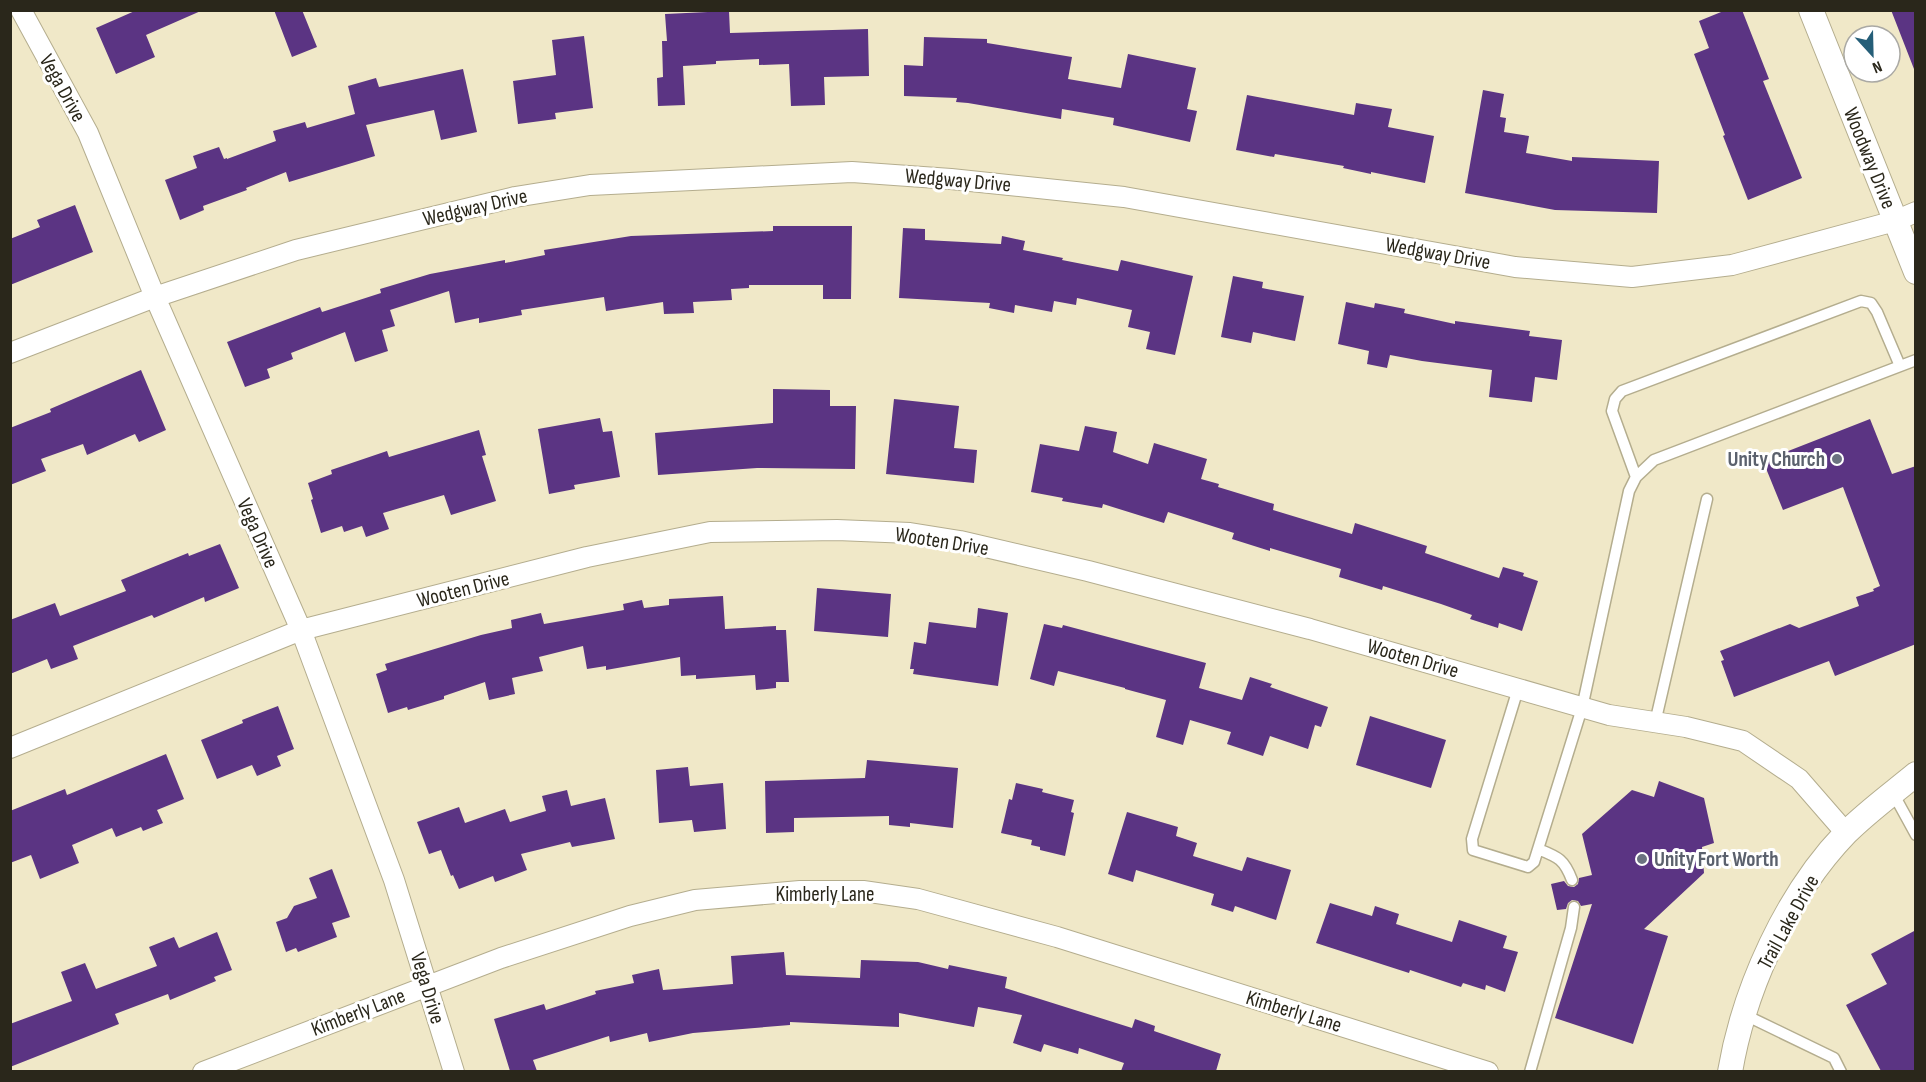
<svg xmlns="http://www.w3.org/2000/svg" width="1926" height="1082" font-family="'Sofia Sans Condensed',sans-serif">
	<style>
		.building { fill: #5b3483 }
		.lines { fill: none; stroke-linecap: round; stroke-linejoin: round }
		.service-casing { stroke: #b4ad8e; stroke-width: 13 }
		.minor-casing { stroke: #b4ad8e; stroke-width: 22 }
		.tertiary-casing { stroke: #b4ad8e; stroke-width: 26 }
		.service { stroke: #fff; stroke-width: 10 }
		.minor { stroke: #fff; stroke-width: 20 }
		.tertiary { stroke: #fff; stroke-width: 24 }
		.worship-dot { fill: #6b7280; stroke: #fff; stroke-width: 2 }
		.labels { text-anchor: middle; stroke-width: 6; stroke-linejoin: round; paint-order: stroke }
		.street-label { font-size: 21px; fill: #2a271b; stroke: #fff }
		.worship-label { font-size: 21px; font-weight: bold; fill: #5b616d; stroke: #fff; text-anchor: end }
	</style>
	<rect width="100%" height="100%" fill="#f0e8c8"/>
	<path class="building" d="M137,10H203L146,35L155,57L116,74L96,28Z
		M274,10H302L317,47L292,57Z
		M1726,10H1742L1769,79L1763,81L1802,178L1748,200L1723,136L1725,135L1694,54L1709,48L1699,21Z
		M1891,10H1916V69H1914Z
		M729,11L730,33L868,29L869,76L824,77L825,105L791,106L789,64L759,65V59L716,61V64L683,66L685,105L658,106L657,78L663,77L662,41H667L665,14Z
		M584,36L593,108L555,113L556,119L518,124L513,81L556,75L552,40Z
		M924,37L987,39V43L1072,57L1068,79L1121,88L1128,54L1196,68L1187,109L1197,111L1190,142L1113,125L1114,118L1062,109L1061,119L968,103L956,102L957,98L904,96V65L923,66Z
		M463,69L477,132L441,140L434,110L366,125L375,156L289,182L286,172L246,188L247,190L203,206L204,210L180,220L165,180L197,168L193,156L219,147L224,159L227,158V159L276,141L273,131L305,122L307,128L355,114L348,86L376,78L379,87Z
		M1483,90L1504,94L1500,117L1506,118L1504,132L1529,136L1526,153L1572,161V157L1659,161L1657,213L1555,210L1465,193Z
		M1247,95L1354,115L1356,103L1392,109L1388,127L1434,136L1425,183L1371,172V174L1343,168L1344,166L1275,154L1274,157L1236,150Z
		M75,205L93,252L10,285V239L40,227L37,220Z
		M773,226H852L851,299H823V285H749V288L731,289L732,300L693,302L694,313L664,314L663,302L606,311L604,297L521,310L522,315L479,323V318L455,323L449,291L390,310L395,326L382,330L388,351L355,362L345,332L291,353L293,359L267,369L270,378L245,387L227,342L320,307L322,312L381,293L380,289L430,274L505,260V263L545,255L544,250L631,236L773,231Z
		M903,228L925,229V240L1001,244L1002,236L1025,241L1023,250L1063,258L1062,260L1118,271L1121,260L1193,276L1175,355L1146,349L1150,332L1128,327L1132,310L1077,298L1076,305L1054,301L1052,312L1015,305L1014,313L989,308L990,303L899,298Z
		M1233,276L1263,282L1262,288L1304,296L1295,341L1253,332L1251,343L1221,337Z
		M1346,302L1374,308L1375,303L1405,309L1404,313L1455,324V321L1530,331L1529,336L1562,340L1557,380L1535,377L1532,402L1489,397L1492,370L1422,361L1390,355L1387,368L1367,364L1369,351L1338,344Z
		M141,370L166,430L139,442L135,434L87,455L83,444L41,459L46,471L10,485V428L51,412L50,409Z
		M773,389L830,390V406H856L855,469L757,468L658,475L655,433L773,423Z
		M894,399L959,406L954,448L977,450L974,483L886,474Z
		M600,418L603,432L612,431L620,477L574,485L575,489L549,494L538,429Z
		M1870,419L1892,474L1916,466V644L1835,676L1829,661L1734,697L1721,661L1724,660L1720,651L1790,624L1799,628L1859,606L1856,597L1874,591L1873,589L1880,586L1843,487L1783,510L1763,461Z
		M1085,426L1117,432L1113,452L1148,464L1154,443L1207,459L1201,479L1219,484L1218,487L1274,504L1273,510L1352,534L1355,523L1427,546L1425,553L1499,578L1503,567L1524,573L1523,576L1538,581L1522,631L1499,623L1498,628L1470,619L1472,615L1441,604L1383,586L1382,590L1339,577L1341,569L1270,548V551L1232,539L1234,533L1168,512L1164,523L1103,504L1102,508L1062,501L1063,498L1031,492L1040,444L1079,451Z
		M479,430L486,455L482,456L496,501L451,515L444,495L383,513L389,529L366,537L362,526L344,532L342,526L321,533L311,500L313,499L308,483L332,474L331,470L387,451L389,457Z
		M220,544L239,588L205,602L204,597L154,618L152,615L73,646L78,659L51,669L47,659L10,674V620L55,603L60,616L126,591L121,580L188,553L189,556Z
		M817,588L891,594L888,637L814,631Z
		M723,596L725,629L776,626V630H786L789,682H776V688L756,690L755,675L696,679V675L681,676L680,657L606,670V666L587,669L583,646L539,657L543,671L512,678L515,694L489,700L485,682L444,696V699L408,710L407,707L388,713L376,674L387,670L385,664L481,635L512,628L511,620L541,613L544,624L624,610L623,604L642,600L644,608L669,605V599Z
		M978,608L1008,613L998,686L913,674L914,669H910L914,642L926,644L929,622L976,628Z
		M1044,624L1062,628L1063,625L1206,663L1199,688L1242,700L1250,677L1272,684L1270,687L1328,707L1321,727L1315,725L1308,749L1270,736L1263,756L1227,744L1231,732L1190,720L1183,745L1156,737L1166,700L1125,689V688L1058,671L1054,686L1030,679Z
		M278,706L294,749L277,756L281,766L257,776L252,765L217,779L201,740L243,723L242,720Z
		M1370,716L1446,740L1431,788L1356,765Z
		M166,754L184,799L157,810L163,823L143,831L141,827L116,837L112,828L72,845L79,863L40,879L31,855L10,863V811L65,789L67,795Z
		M867,760L958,768L953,828L910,823V827L889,825V816L794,818V832L766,833L765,781L865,778Z
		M688,767L690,786L723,783L726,829L694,832L692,820L659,823L656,770Z
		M1659,781L1704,798L1714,843L1702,847L1704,873L1644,929L1668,936L1633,1044L1555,1018L1592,904L1581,906L1578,901L1572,900L1568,903L1566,909L1557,910L1551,884L1564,881L1568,886L1574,887L1578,884L1579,878L1592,875L1582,834L1632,790L1654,797Z
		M1016,783L1043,789L1042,792L1074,800L1071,812L1074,813L1065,856L1040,850V847L1031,845L1032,840L1001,833L1009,799L1012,800Z
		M567,790L571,806L605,798L615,839L572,847L570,842L521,854L527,870L495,882L493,876L459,889L453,875L451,876L441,850L429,854L417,822L459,807L465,823L505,809L510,822L546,811L542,796Z
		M1127,812L1178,827L1176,836L1197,843L1193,856L1242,871L1247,857L1291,870L1276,920L1235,906L1233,912L1211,905L1214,894L1136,870L1133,882L1108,874Z
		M332,869L350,917L332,923L337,937L298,952L296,948L286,952L276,922L287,918L294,906L317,898L309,878Z
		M1330,903L1372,916L1375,906L1399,914L1396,924L1452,942L1459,920L1507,936L1503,948L1518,952L1505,992L1486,985L1485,990L1463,983L1461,987L1410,970L1409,973L1316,943Z
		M1916,930V1071H1881L1846,1005L1887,984L1871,954Z
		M217,932L232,970L214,977L216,981L170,1000L168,994L115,1014L119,1024L10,1067V1024L72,1001L61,972L85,963L96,989L157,966L149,947L174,937L179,948Z
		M784,952L786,975L860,978L861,960L918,962L948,969L949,965L1007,977L1005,988L1132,1028L1135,1019L1155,1026L1154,1031L1221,1054L1216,1071H1121L1124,1063L1079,1048L1078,1054L1044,1044L1041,1052L1013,1043L1022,1015L978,1007L974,1027L899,1013V1027L790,1022V1025L693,1033L649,1042L647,1033L610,1042L609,1036L533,1060L537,1071H510L494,1019L544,1004L546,1010L596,994L595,991L634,983L632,975L659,969L663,990L733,984L731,956Z"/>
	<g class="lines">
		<g class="service-casing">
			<path id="service" d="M1636,477L1612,411L1615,399L1622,391L1861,301L1871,303L1877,312L1900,366
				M1518,689L1472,839L1473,850L1528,867L1534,862L1582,708L1629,491L1636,477L1654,460L1916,360
				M1655,723L1707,499
				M1893,793L1916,835
				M1538,849C1558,857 1564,859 1572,880
				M1743,1014L1834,1058L1841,1072
				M1530,1072L1571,928L1574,907"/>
		</g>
		<g class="minor-casing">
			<path id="minor" d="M21,10L88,133L155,297L301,630L394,880L454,1072
				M10,353L155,297L296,250L515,197L590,185L852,172L951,179L1124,197L1515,267L1632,277L1732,265L1895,221L1916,212
				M10,748L301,630L587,557L710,532L837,530L910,533L960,541L1088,571L1310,629L1609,715L1686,727L1743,741L1799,779L1846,833
				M203,1072L501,958L630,916L695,900L800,891H863L918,899L1057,937L1488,1072"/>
		</g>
		<g class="tertiary-casing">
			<path id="tertiary" d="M1811,10L1916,272
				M1730,1072C1744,989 1787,894 1846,833C1867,812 1893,793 1916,774"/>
		</g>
		<use href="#service" class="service"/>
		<use href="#minor" class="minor"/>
		<use href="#tertiary" class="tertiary"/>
	</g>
	<g class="worship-dot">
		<circle cx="1837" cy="459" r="6"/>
		<circle cx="1642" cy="859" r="6"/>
	</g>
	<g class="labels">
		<g class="street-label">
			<text transform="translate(63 88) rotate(61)" y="7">Vega Drive</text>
			<text transform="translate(1870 158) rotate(68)" y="7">Woodway Drive</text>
			<text transform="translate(958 180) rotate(5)" y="7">Wedgway Drive</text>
			<text transform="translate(475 207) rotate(-13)" y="7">Wedgway Drive</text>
			<text transform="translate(1438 253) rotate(10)" y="7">Wedgway Drive</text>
			<text transform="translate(258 533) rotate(66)" y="7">Vega Drive</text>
			<text transform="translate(942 541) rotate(9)" y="7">Wooten Drive</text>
			<text transform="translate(463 589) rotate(-14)" y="7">Wooten Drive</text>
			<text transform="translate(1413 658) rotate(16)" y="7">Wooten Drive</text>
			<text x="825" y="901">Kimberly Lane</text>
			<text transform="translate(1788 922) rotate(-61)" y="7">Trail Lake Drive</text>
			<text transform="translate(428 988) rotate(73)" y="7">Vega Drive</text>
			<text transform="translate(1294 1011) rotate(17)" y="7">Kimberly Lane</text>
			<text transform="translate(358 1012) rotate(-21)" y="7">Kimberly Lane</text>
		</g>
		<g class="worship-label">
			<text x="1825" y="466">Unity Church</text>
			<text x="1654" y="866" text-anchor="start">Unity Fort Worth</text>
		</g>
	</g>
	<rect width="1926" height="1082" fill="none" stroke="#2a271b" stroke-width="24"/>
	<g transform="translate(1872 54) rotate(158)"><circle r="28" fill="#ffffff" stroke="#aaa9a4" stroke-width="1.5"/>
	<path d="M0-4.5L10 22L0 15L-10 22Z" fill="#255e78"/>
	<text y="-9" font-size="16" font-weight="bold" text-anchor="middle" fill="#2a271b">N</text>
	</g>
</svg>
